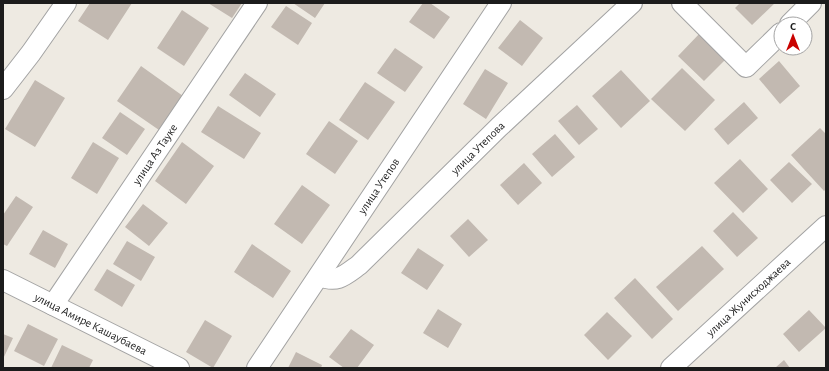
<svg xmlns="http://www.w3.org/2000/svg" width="829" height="371" font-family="'Alegreya Sans',sans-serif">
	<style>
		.building { fill: #c2b9b1 }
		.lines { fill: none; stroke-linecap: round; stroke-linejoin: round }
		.minor-casing { stroke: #a3a3a3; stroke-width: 22 }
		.minor { stroke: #fff; stroke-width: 20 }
		.labels { text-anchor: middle; stroke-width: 3; stroke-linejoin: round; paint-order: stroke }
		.street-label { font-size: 12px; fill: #1c1c1c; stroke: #fff }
	</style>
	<rect width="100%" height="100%" fill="#eeeae2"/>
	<path class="building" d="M90,3H132L108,40L78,21Z
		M208,3H242L232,18Z
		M293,3H325L315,18Z
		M423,3H430L450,17L434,39L409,22Z
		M740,3H775L752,25L735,8Z
		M286,6L312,23L298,45L271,27Z
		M182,10L209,28L184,66L157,48Z
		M520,20L543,38L522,66L498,48Z
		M701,32L727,58L704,81L678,56Z
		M395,48L423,67L405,92L377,73Z
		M779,61L800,86L780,104L759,79Z
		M141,66L183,96L159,130L117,101Z
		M682,68L715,100L685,131L651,99Z
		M485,69L508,83L486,119L463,104Z
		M621,70L650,101L621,128L592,96Z
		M245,73L276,94L260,117L229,95Z
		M35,80L65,98L35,147L5,129Z
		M365,82L395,102L368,140L339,120Z
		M744,102L758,118L728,145L714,129Z
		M577,105L598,129L579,145L558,121Z
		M218,106L261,133L244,159L201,132Z
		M120,112L145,129L127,155L102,138Z
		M329,121L358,141L335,174L306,154Z
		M820,128L826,134V189L824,191L791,155Z
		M555,134L575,157L552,177L532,154Z
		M93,142L119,158L97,194L71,178Z
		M182,142L214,166L186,204L155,181Z
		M740,159L768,189L743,213L714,183Z
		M789,162L812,184L792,203L770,180Z
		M524,163L542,183L518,205L500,185Z
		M302,185L330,205L302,244L274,224Z
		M16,196L33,207L7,246L3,244V215Z
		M143,204L168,223L149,246L125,227Z
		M733,212L758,238L737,257L713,231Z
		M468,219L488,240L469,257L450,236Z
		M43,230L68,244L55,268L29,254Z
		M127,241L155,257L141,281L113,264Z
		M252,244L291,271L273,298L234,272Z
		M702,246L724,269L678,311L656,287Z
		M418,248L444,265L427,290L401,273Z
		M107,269L135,285L122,307L94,290Z
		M635,278L673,319L652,339L614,298Z
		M438,309L462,324L448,348L423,333Z
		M809,310L826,328L799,352L783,334Z
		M607,312L632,336L608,360L584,335Z
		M205,320L232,336L213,368L186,352Z
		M28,324L58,339L44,366L14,351Z
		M351,329L374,345L357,368H344L329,357Z
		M3,334L13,338L3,359Z
		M62,345L93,360L89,368H51Z
		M296,352L322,365L321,368H288Z
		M784,360L790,368H775Z"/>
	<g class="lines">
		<g class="minor-casing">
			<g id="minor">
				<path d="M682,3L746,67L781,33"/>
				<path d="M790,24L811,3"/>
				<path d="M3,89L31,53L66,3"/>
				<path id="s1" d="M319,276C338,283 344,276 359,265L499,127L632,3"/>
				<path id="s2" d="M3,280L179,368"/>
				<path id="s3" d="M53,305L257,3"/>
				<path id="s4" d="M257,368L501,3"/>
				<path id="s5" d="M671,368L826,226"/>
			</g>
		</g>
		<use href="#minor" class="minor"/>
	</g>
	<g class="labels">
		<g class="street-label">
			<text dy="4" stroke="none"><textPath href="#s1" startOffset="211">улица Утепова</textPath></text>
			<text dy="4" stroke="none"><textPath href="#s3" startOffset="182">улица Аз Тауке</textPath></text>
			<text dy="4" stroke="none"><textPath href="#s4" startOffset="219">улица Утепов</textPath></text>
			<text dy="4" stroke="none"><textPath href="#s5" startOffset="105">улица Жунисходжаева</textPath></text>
			<text dy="4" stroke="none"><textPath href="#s2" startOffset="98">улица Амире Кашаубаева</textPath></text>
		</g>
	</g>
	<rect width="829" height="371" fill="none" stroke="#1c1c1c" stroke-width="8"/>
	<g transform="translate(793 36)"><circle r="19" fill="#ffffff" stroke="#a4a4a4"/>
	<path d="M0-3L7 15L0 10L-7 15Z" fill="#c90200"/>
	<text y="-6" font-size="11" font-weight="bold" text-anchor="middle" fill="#1c1c1c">С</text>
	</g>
</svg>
